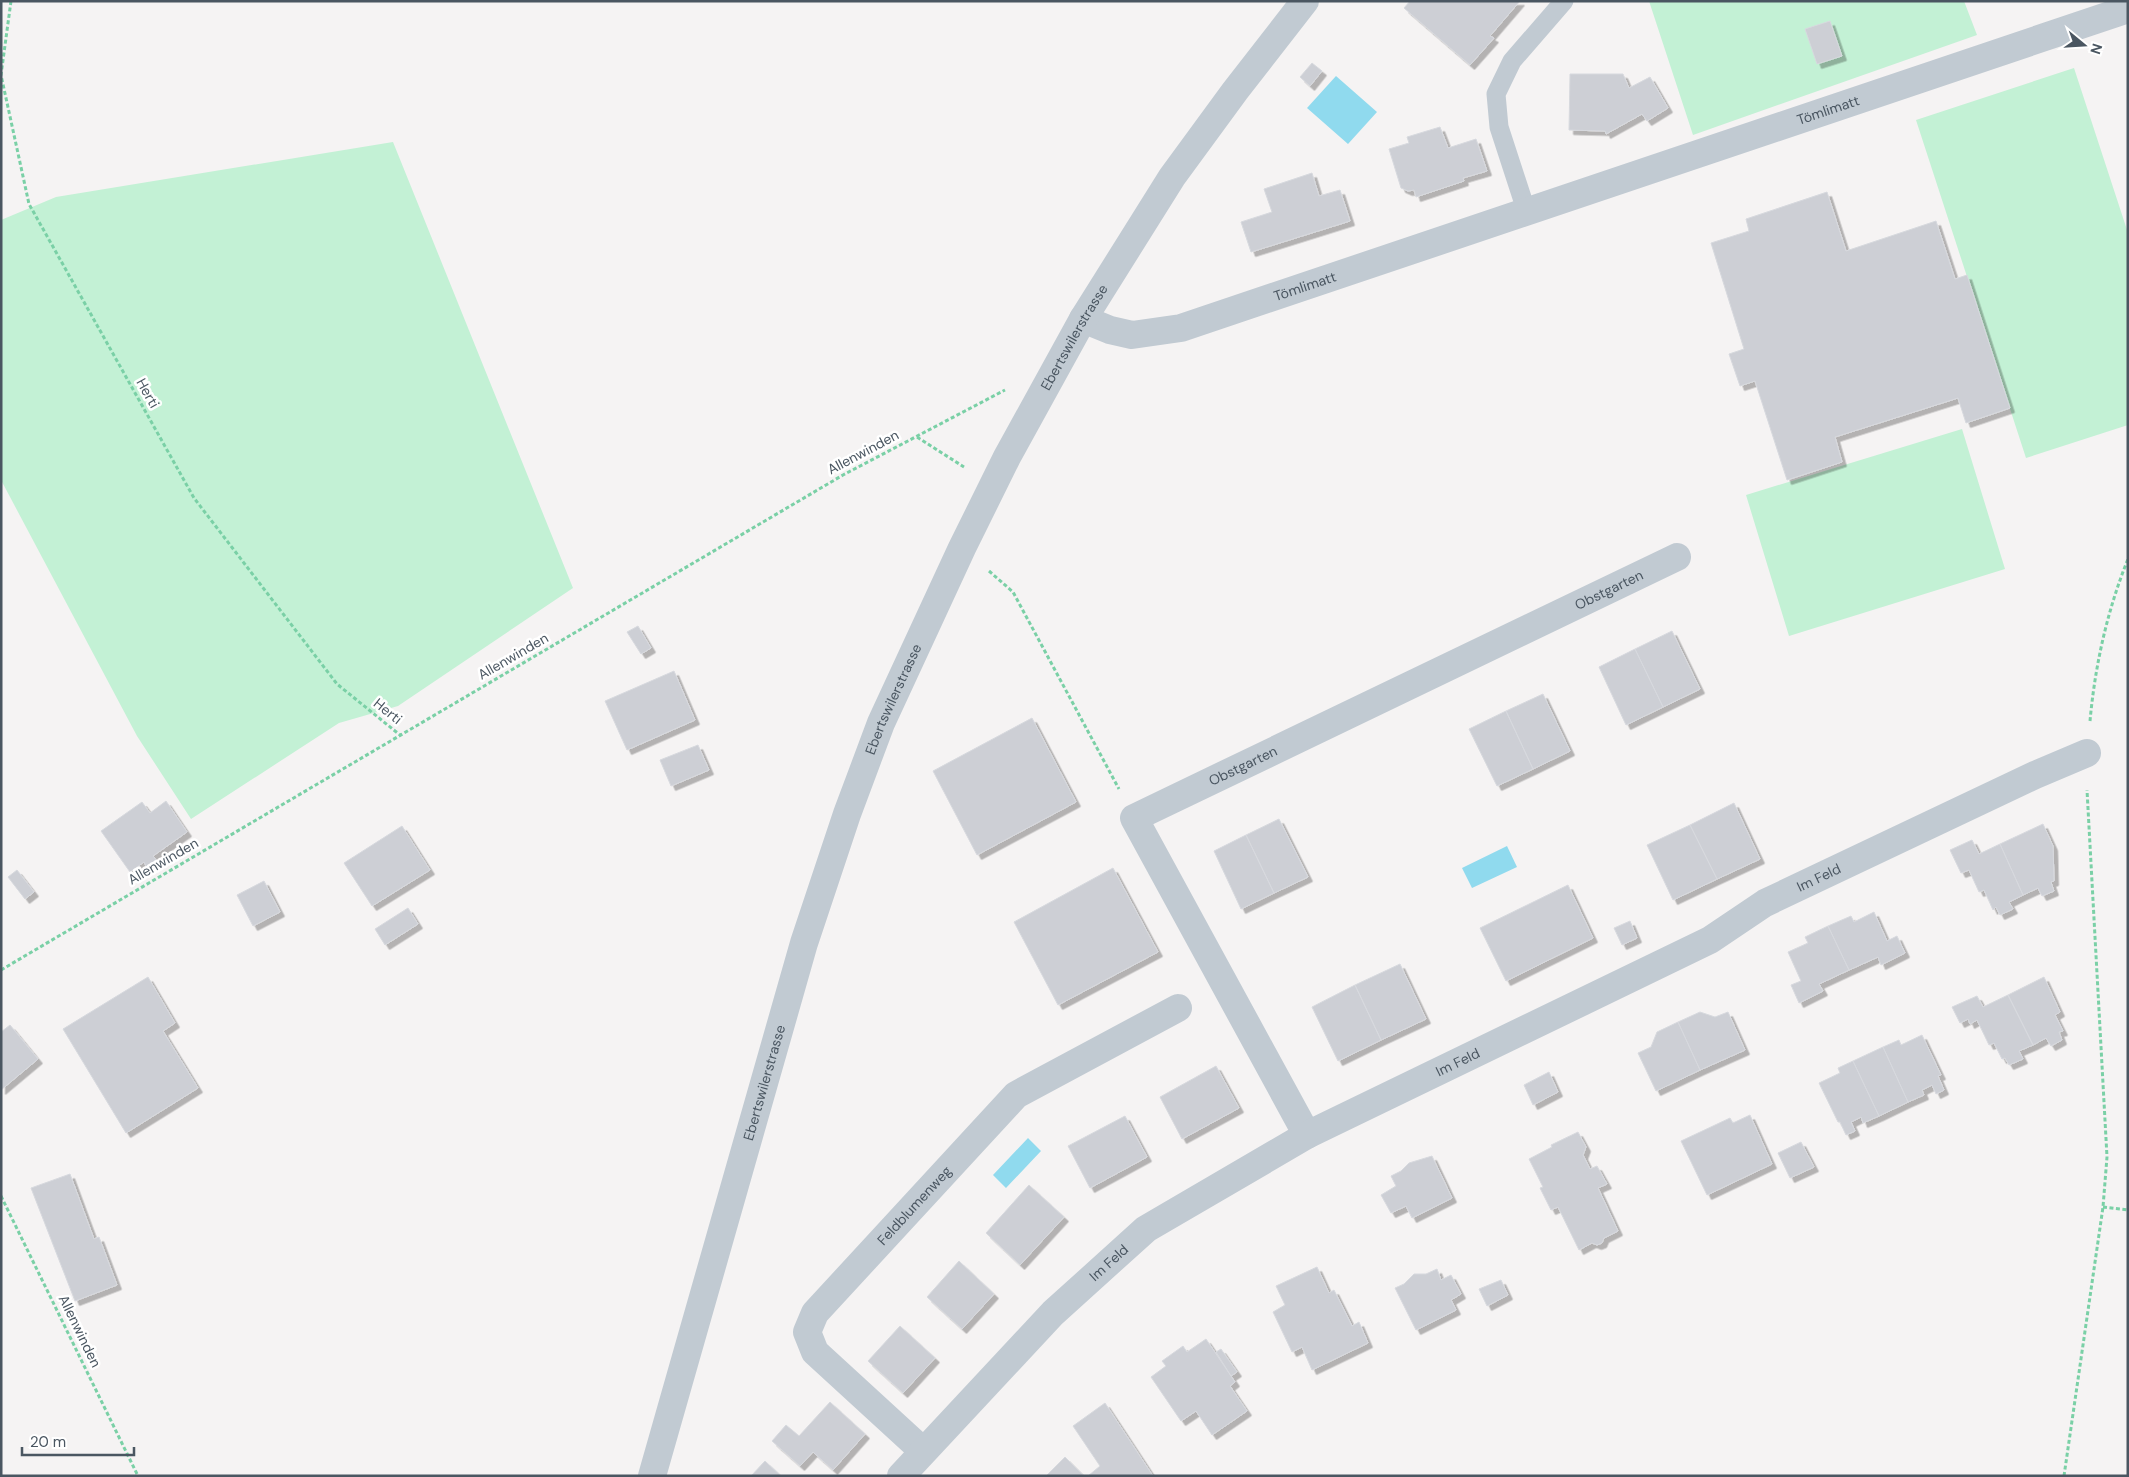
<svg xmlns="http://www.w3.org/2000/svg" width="2129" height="1477" font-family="'DM Sans',sans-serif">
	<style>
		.green { fill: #c3f1d5 }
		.water { fill: #90daee }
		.building { fill: #cdcfd5; stroke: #d7d9de; filter: url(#shadow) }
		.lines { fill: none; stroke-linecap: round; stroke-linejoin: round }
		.path { stroke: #7ad0a6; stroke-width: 3; stroke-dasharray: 4 2.5; stroke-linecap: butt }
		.service { stroke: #c1cad2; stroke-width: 19 }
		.minor { stroke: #c1cad2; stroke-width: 28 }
		.tertiary { stroke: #c1cad2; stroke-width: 28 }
		.labels { text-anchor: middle; stroke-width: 5; stroke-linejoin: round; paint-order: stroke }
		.street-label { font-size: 14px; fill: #4a5661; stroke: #fff }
	</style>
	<defs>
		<filter id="shadow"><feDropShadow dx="4.5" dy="4.5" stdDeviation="0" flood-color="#0004"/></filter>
	</defs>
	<rect width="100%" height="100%" fill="#f5f3f3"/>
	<path class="green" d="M1649,1H1964L1977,35L1693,135Z
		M2074,68L2128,233V425L2026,458L1916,120Z
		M393,142L573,588L398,706L339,723L191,819L137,736L1,480V220L56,197Z
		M1962,429L2005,569L1789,636L1746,495Z"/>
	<path class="water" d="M1336,76L1377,112L1348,144L1307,108Z
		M1507,846L1517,867L1472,888L1462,868Z
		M1028,1138L1041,1151L1006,1188L993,1175Z"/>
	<path class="building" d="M1410,1H1520L1490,36L1494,38L1470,65L1404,8Z
		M1830,21L1842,56L1817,64L1805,29Z
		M1312,63L1322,71L1310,86L1300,77Z
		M1570,74H1623L1629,88L1650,77L1668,108L1647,121L1642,114L1606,134L1605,131L1569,130Z
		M1440,127L1448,148L1476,139L1487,171L1463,178L1464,181L1416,197L1414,190L1408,191L1401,188L1389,149L1409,143L1407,137Z
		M1312,173L1319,196L1340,190L1350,221L1251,252L1241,222L1272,212L1264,189Z
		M1827,192L1846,251L1936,221L1955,279L1967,275L2010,408L1966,423L1958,398L1835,437L1842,462L1787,480L1755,381L1740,386L1729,354L1744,349L1711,243L1749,231L1746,219Z
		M638,626L651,648L641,654L627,632Z
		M1672,631L1700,689L1663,707L1635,649Z
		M1635,649L1663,707L1626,725L1599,667Z
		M674,671L695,720L627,750L605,701Z
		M1543,694L1570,751L1533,769L1506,711Z
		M1506,711L1533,769L1497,786L1469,729Z
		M1032,718L1076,802L977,855L933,771Z
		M698,745L709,770L671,786L660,760Z
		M166,801L187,832L153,856L157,861L147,868L144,862L130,872L101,831L142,802L150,813Z
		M1734,803L1760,859L1717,879L1690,825Z
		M1279,819L1308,877L1274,893L1246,835Z
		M2043,824L2053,846L2054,881L2051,882L2054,891L2042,896L2038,888L2023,895L2000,844Z
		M1690,825L1717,879L1673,900L1647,845Z
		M402,826L430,870L372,906L344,863Z
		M1246,835L1274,893L1241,909L1214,851Z
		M1972,840L1979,854L2000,844L2023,895L2009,902L2013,909L2000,915L1996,907L1993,910L1984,890L1979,892L1969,870L1961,873L1950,850Z
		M1113,868L1158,952L1058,1005L1014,922Z
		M17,870L34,892L25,899L8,877Z
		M264,881L280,912L253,926L237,895Z
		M1568,885L1593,938L1506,981L1480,928Z
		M408,908L418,924L385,945L375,929Z
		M1874,912L1887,941L1897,936L1905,953L1881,965L1878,957L1849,970L1828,926L1851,916L1854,922Z
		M1630,921L1637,938L1622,945L1614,928Z
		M1828,926L1849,970L1819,984L1823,991L1799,1003L1791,985L1801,981L1788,952L1808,943L1805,937Z
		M1400,964L1426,1019L1381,1040L1355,985Z
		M148,977L175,1023L163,1031L198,1088L126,1133L63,1029Z
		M2044,977L2060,1012L2055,1015L2063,1031L2059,1032L2062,1040L2051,1046L2046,1038L2033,1045L2008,995Z
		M1355,985L1381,1040L1338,1061L1312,1007Z
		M2008,995L2033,1045L2019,1051L2023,1059L2009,1065L2005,1058L2002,1059L1994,1043L1989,1045L1977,1020L1970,1024L1968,1019L1960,1023L1952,1007L1977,996L1983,1007Z
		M1700,1012L1715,1017L1728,1012L1745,1050L1700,1070L1678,1022Z
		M1678,1022L1700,1070L1656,1091L1638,1053L1651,1047L1657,1032Z
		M10,1025L38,1059L1,1090V1032Z
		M1922,1035L1941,1075L1938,1076L1944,1090L1936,1094L1932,1085L1922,1090L1924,1095L1908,1102L1883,1047L1899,1040L1901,1045Z
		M1883,1047L1908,1102L1879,1116L1853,1061Z
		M1853,1061L1879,1116L1863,1123L1861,1117L1851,1122L1855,1131L1846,1135L1840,1122H1838L1819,1083L1840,1073L1838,1068Z
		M1216,1066L1239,1108L1182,1139L1160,1097Z
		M1549,1072L1558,1092L1533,1105L1524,1085Z
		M1750,1115L1772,1164L1707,1195L1681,1141L1730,1118L1733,1123Z
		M1125,1116L1147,1157L1090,1188L1068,1146Z
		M1578,1132L1586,1147L1583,1155L1590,1169L1597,1166L1607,1184L1598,1188L1618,1231L1604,1238L1602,1243L1597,1245L1592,1243L1579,1250L1558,1207L1551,1210L1540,1188L1543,1187L1529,1159L1552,1147L1551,1145Z
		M1801,1142L1814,1167L1790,1178L1778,1153Z
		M1432,1156L1452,1198L1412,1218L1406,1206L1391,1213L1381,1195L1396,1186L1391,1176L1401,1171L1409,1163Z
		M70,1174L94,1239L99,1237L117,1285L75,1301L31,1188Z
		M1029,1185L1064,1217L1020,1265L986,1233Z
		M959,1261L994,1294L962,1329L927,1297Z
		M1317,1267L1329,1293L1334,1290L1352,1326L1359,1322L1368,1343L1312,1370L1302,1347L1292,1352L1273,1312L1285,1305L1276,1286Z
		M1437,1269L1441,1280L1451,1275L1461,1294L1451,1300L1456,1310L1416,1330L1395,1288L1404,1284L1414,1274H1426Z
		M1501,1280L1508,1295L1487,1306L1479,1289Z
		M900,1326L935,1358L903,1393L868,1361Z
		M1206,1339L1235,1382L1230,1386L1247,1411L1212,1435L1196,1411L1181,1421L1151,1377L1166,1366L1162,1361L1183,1346L1187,1352Z
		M1221,1349L1237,1372L1231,1376L1216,1352Z
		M830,1402L865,1434L833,1470L813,1452L800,1466L772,1441L786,1425L799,1436Z
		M1105,1403L1153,1476H1088L1100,1466L1073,1426Z
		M1065,1457L1084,1476H1046Z
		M765,1461L781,1476H751Z"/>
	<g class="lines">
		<path class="path" d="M11,1L1,75L29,204L194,498L337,684L400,735
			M917,437L964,467
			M989,571L1013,592L1119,789
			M2090,721C2095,666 2107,611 2128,559
			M1,970L843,475L1005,390
			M1,1196L138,1476
			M2103,1207L2128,1210
			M2064,1476L2103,1207L2107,1157L2087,790"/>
		<path class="service" d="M1527,213L1499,127L1496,94L1512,61L1564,1"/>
		<g class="minor">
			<path id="s1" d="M1083,319L1110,330L1132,335L1181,328L2128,9"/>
			<path id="s2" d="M1307,1135L1134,818L1677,557"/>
			<path id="s3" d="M923,1451L815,1352L807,1332L815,1313L1016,1095L1178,1008"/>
			<path id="s4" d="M901,1476L1053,1313L1146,1229L1307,1135L1710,940L1765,903L2035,775L2087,753"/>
		</g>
		<path class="tertiary" id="s5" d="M652,1476L804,943L847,814L881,723L962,548L1007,457L1083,319L1172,177L1235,91L1305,1"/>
	</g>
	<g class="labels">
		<g class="street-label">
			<text dy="5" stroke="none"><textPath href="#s1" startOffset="784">Tömlimatt</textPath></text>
			<text dy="5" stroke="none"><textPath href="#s1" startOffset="232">Tömlimatt</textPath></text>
			<text dy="5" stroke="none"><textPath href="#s5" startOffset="1219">Ebertswilerstrasse</textPath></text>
			<text transform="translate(148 393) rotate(61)" y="5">Herti</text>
			<text transform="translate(863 452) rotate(-28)" y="5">Allenwinden</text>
			<text dy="5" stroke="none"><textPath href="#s2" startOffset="888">Obstgarten</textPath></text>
			<text transform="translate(513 656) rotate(-30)" y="5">Allenwinden</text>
			<text dy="5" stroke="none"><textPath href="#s5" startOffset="814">Ebertswilerstrasse</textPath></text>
			<text transform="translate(388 711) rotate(39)" y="5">Herti</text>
			<text dy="5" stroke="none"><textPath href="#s2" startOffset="482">Obstgarten</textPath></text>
			<text transform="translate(163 861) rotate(-30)" y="5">Allenwinden</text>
			<text dy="5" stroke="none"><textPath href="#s4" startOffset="1108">Im Feld</textPath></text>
			<text dy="5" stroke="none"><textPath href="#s4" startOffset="702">Im Feld</textPath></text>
			<text dy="5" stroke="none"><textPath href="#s5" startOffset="409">Ebertswilerstrasse</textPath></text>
			<text dy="5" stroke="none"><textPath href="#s3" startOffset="335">Feldblumenweg</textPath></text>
			<text dy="5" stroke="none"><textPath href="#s4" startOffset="298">Im Feld</textPath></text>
			<text transform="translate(80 1331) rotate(64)" y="5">Allenwinden</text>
		</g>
	</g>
	<rect width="2129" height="1477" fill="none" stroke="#4a5661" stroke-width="5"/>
	<g transform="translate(2084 45) rotate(108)" stroke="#ffffff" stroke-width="4" paint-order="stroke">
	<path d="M0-4L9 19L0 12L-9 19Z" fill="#4a5661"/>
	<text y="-8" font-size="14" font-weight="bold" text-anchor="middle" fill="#4a5661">N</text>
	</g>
	<path d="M22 1447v8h112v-8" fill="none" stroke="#4a5661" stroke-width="2.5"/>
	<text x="30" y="1447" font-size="15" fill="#4a5661" stroke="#ffffff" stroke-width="4" paint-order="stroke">20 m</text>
</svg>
